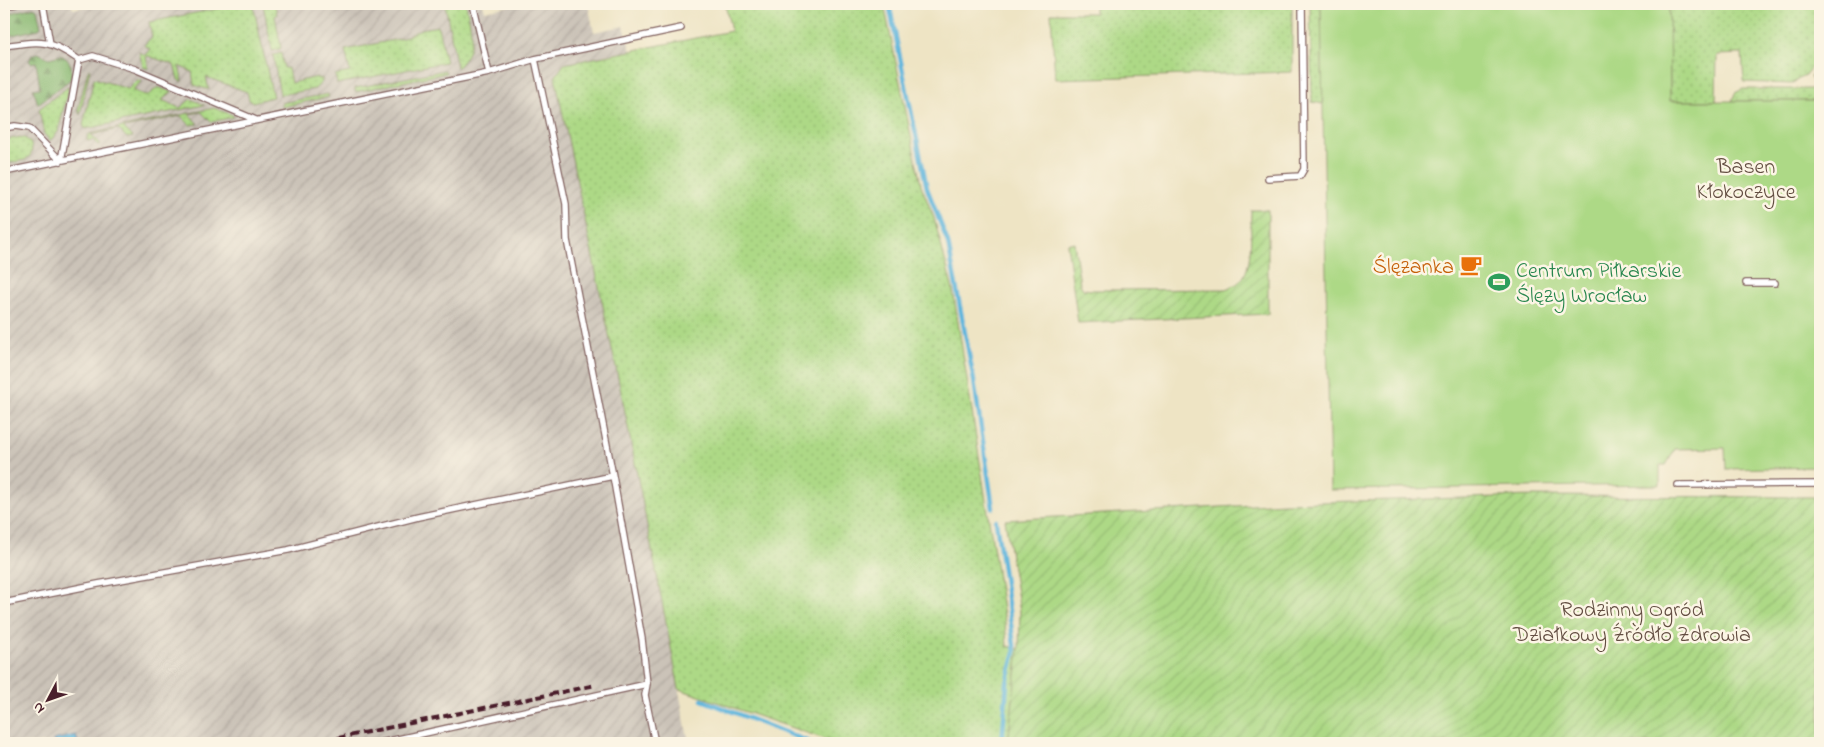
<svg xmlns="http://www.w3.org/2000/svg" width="1824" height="747" font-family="'Indie Flower',sans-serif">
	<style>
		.industrial { fill: url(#industrial-furrows) }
		.grass { fill: url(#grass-dots); stroke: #7c7c58 }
		.forest { fill: url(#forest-firs); stroke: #6a6c4f }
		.park { fill: #add986; stroke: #7c7c58 }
		.garden { fill: url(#garden-furrows); stroke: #7c7c58 }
		.water { fill: url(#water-waves); stroke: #556a84 }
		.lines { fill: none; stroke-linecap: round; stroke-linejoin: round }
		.stream { stroke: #60b6dd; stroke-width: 4.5 }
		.service-casing { stroke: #836461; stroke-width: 8 }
		.service { stroke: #fff; stroke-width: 5.5 }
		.rail { stroke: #4a1f2b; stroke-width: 4; stroke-dasharray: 8 4; stroke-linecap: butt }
		.labels { text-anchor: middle; stroke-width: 5; stroke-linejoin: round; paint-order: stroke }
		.park-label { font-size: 22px; fill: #634e42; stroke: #fcf5e5 }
		.food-label { font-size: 22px; fill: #c56008; stroke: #fcf5e5; text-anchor: end }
		.leisure-label { font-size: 22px; fill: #27864d; stroke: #fcf5e5; text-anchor: start }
	</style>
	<defs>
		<pattern id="industrial-furrows" width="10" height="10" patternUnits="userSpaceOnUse" patternTransform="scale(1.25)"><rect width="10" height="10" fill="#cbc3b8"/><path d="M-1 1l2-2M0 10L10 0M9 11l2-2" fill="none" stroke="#b0a79e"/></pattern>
		<pattern id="grass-dots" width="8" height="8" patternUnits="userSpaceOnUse" patternTransform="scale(1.25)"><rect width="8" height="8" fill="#add986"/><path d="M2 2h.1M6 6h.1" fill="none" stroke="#96ba74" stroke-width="1.8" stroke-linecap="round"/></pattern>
		<pattern id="forest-firs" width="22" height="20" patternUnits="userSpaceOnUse" patternTransform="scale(1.25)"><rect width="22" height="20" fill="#8ab973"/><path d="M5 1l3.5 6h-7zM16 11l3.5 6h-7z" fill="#73965f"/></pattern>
		<pattern id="garden-furrows" width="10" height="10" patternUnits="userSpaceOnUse" patternTransform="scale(1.25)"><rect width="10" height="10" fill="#add986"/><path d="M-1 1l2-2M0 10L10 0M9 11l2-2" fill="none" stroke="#96ba74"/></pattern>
		<pattern id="water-waves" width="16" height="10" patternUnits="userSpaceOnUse" patternTransform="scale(1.25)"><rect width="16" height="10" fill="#60b6dd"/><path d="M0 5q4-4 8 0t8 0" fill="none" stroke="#5193b3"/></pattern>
	</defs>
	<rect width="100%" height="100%" fill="#fcf5e5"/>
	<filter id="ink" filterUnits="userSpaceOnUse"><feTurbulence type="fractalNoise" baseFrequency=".02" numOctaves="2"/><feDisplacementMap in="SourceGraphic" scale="10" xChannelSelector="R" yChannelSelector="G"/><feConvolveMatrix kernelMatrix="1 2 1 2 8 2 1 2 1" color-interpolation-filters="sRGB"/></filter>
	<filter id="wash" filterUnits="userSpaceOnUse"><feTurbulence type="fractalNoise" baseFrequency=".0096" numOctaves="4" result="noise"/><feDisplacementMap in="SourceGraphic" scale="20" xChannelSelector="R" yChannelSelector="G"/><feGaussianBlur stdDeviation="1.12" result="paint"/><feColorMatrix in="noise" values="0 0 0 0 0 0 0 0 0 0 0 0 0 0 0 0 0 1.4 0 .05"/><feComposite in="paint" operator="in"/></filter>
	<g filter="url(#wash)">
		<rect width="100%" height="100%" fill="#eee4c4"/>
		<path class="industrial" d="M4,4H71L73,9L99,4H483L485,11L519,4H588L594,32L624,26L631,51L605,55L555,78L622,397L689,743H4Z"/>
		<path class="grass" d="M242,4H253L273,97L253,102L249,100L247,92L206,77L209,90L194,85L192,72L179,66L183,82L178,80L174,65L148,56L146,57L149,69L143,67L139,52L145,55L150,49L144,45L152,37L149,22Z
			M263,4H275L277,15L275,16L281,47L280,49L272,51Z
			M445,4H466C471,29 478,47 457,68Z
			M725,4H884L921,185L934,218L953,290L1005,622L1007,646L1019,649L1008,743H836L679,689L622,397L555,77L564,64L731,31Z
			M1095,4H1292V72L1055,79L1051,13H1095Z
			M1315,4H1321L1323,104L1312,102L1310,6Z
			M1669,4H1820V57L1804,76L1791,84L1744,82L1742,54L1717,55L1716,101H1670Z
			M438,26L446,62L337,84L335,75L350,72L345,50L403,38L421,29Z
			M281,53L284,68H288L291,83L317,77L318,79L322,78V82L315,89L280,95L273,55Z
			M1820,65V82H1813L1810,77Z
			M90,69L80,115L78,109L88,70Z
			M445,70L446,73L355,92V88Z
			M94,78L128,89L137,80L142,81L132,90L147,96L158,87L172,92L162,100L180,108L191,99L205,105L85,129L83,125Z
			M69,86L58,132L51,140H49L44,134L39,109Z
			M1743,89H1820V101H1732L1735,93Z
			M328,94L329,97L282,107L281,103Z
			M214,108L233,115L234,117L211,122L201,112L189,114L198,124L190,125L181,116L124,128L133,137L127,138L118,129L91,135L101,144L98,145L93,140L87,141V137L89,134Z
			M20,137C30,138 35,147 30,156L25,160L4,164V140Z"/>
		<path class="forest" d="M34,7L37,9L41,27L39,29L4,37V15Z
			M38,53L49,58L61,55C71,60 73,68 71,79L38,104L33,89L40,88L36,62L31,63L29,61L32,55Z"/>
		<path class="park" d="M1321,4H1669L1670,101H1820V467L1726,469L1725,448L1675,449L1666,465H1660V485L1330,490Z"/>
		<path class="garden" d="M1251,210H1268V314L1078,323L1067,244L1074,242L1080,284L1083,289L1092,290L1225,289C1231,287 1235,286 1239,282C1254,270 1250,229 1251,210Z
			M1533,496L1820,497V743H1008L1019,649L1020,611L1005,520L1285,503Z"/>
		<path class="water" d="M76,735L78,743H54L53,740Z"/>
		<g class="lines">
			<path class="stream" d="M889,4L927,188L948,243L974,381L993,508
				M996,521L1015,652L1007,683L1002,743
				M702,700L812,743"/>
		</g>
	</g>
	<g filter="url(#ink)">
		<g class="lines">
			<g class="service-casing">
				<path id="service" d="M43,4L50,44
					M473,4L489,73
					M4,6L15,4
					M4,46C40,41 48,38 79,60
					M535,59L681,28
					M4,128L15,126L29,128L61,161L79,60L93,56L135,69L256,120
					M4,172L489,73L535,59L566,204L567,240L613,476L642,639L647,684L645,695L655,743
					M1268,178L1300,176L1304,169L1302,4
					M1746,283H1775
					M1678,485L1820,484
					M4,603L98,584L288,550L418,517L613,476
					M380,743L647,684"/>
			</g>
			<use href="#service" class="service"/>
			<path class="rail" d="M314,743L596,685"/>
		</g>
	</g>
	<defs>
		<g id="cafe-bare" transform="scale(1.725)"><path d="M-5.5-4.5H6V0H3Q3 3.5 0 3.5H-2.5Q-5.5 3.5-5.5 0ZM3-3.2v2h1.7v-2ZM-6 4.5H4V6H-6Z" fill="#e8710a" stroke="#fcf5e5" stroke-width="2.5" paint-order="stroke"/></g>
		<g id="stadium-bare" transform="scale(1.725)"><path d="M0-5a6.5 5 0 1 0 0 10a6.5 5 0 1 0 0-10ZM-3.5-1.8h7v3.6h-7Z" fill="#2e9e5b" stroke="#fcf5e5" stroke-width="2.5" paint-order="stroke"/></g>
	</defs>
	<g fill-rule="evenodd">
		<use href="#cafe-bare" x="1471" y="265"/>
		<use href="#stadium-bare" x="1499" y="282"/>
	</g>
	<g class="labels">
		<g class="park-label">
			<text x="1746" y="173">Basen<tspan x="1746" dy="25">Kłokoczyce</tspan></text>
			<text x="1632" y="616">Rodzinny Ogród<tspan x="1632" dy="25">Działkowy Źródło Zdrowia</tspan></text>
		</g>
		<g class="food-label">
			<text x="1454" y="273">Ślęzanka</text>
		</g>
		<g class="leisure-label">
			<text x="1516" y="277">Centrum Piłkarskie<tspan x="1516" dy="25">Ślęzy Wrocław</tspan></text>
		</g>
	</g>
	<rect width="1824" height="747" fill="none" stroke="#fcf5e5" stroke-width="20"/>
	<g transform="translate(48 700) rotate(229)" stroke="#fcf5e5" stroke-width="4" paint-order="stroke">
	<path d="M0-4L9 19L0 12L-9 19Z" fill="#4a1f2b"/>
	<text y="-8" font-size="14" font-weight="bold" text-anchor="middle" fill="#4a1f2b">N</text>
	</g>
</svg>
